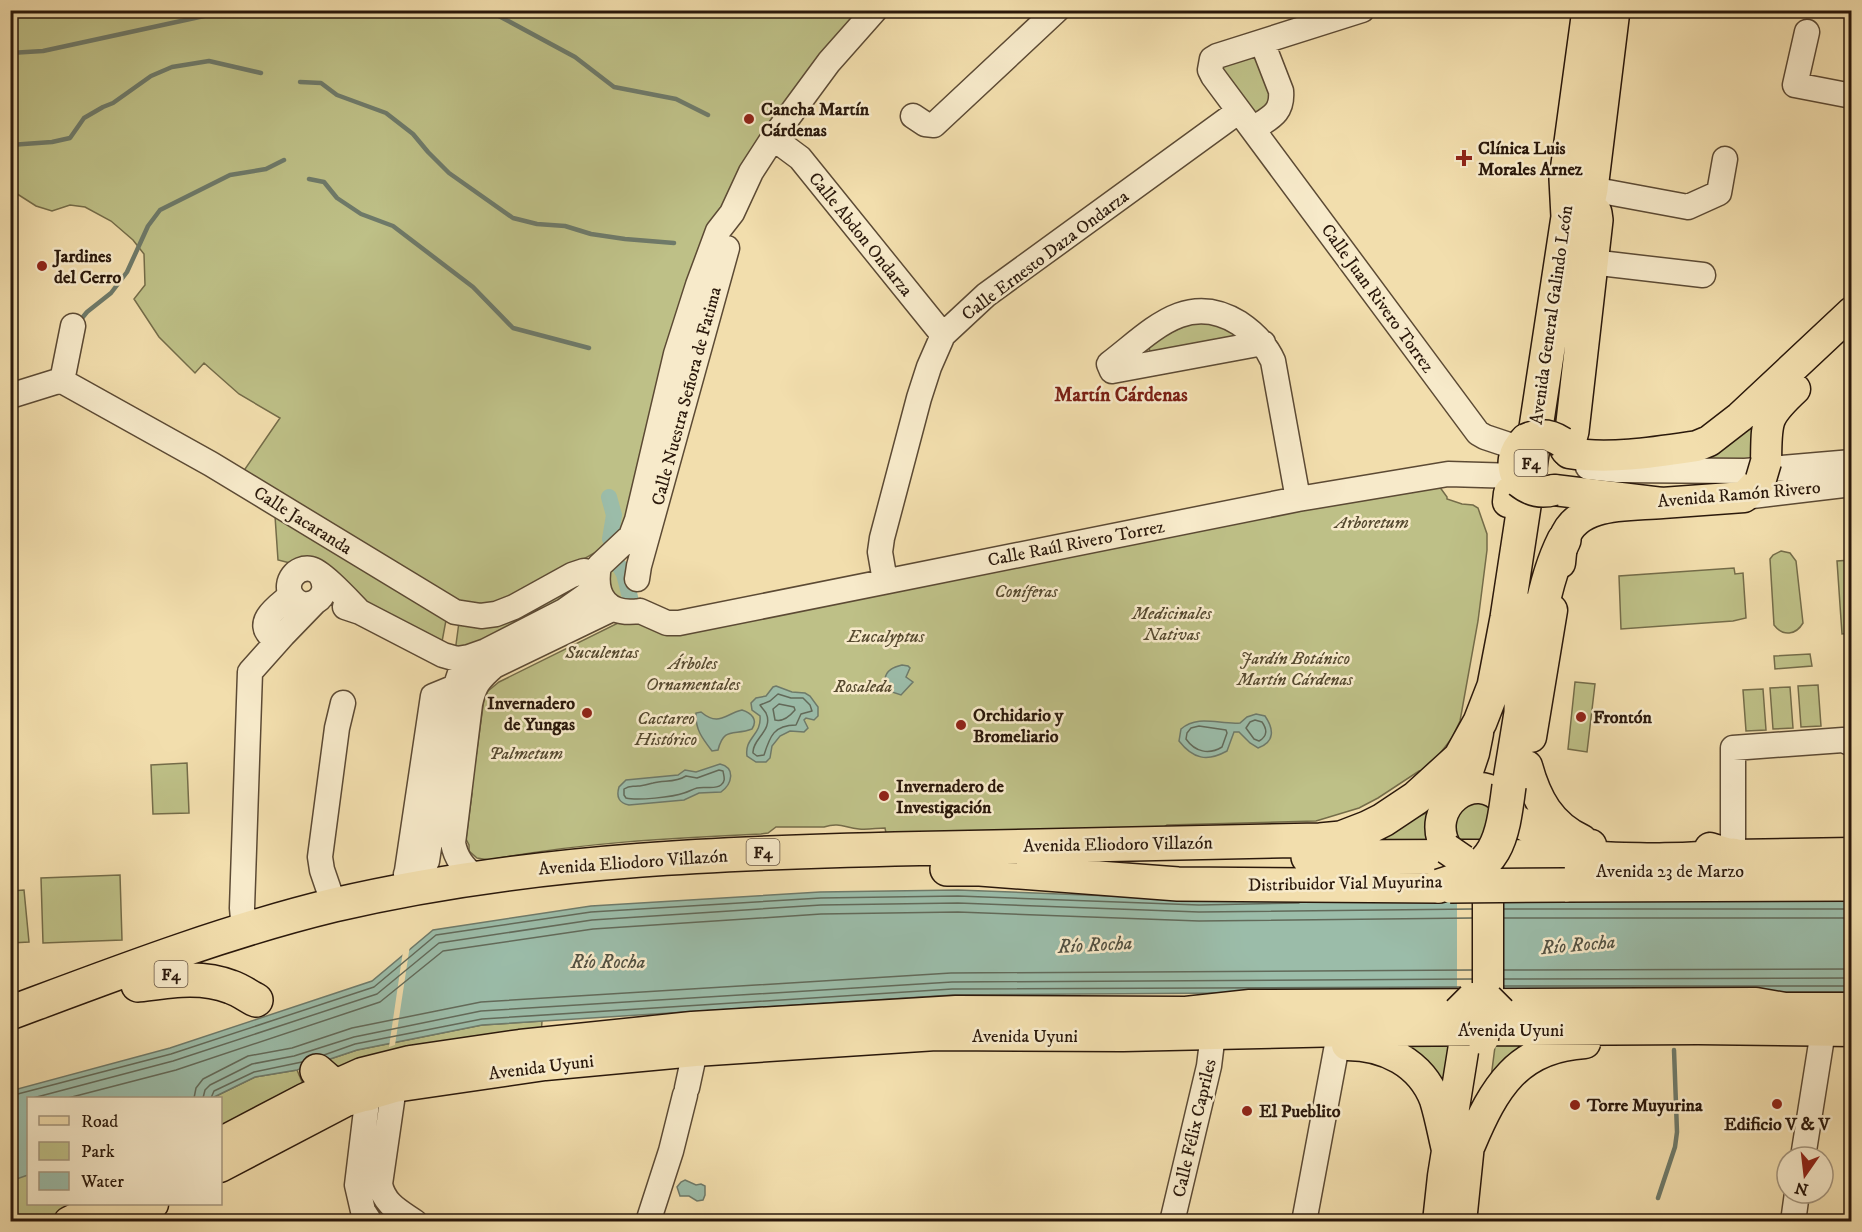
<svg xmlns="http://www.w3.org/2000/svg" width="1862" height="1232" font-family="'IM FELL DW Pica',serif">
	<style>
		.green { fill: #bec087; stroke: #746c49; stroke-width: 1.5 }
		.water { fill: #9bbca9; stroke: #6e7a6a; stroke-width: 1.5 }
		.pier { fill: #f2dead }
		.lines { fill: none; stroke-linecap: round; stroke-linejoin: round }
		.shore { stroke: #626a5a; stroke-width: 1.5 }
		.stream { stroke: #6e7a6a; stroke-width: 4.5 }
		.canal { stroke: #9bbca9; stroke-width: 16 }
		.minor-casing { stroke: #5c4a34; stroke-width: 27 }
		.major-casing { stroke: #2a180b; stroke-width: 33 }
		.highway-casing { stroke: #2a180b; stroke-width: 36 }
		.minor { stroke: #f7eaca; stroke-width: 24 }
		.major { stroke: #f2dead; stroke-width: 30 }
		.highway { stroke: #f2dead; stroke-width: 33 }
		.major-bridge-casing { stroke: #2a180b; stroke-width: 33; stroke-linecap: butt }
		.highway-bridge-casing { stroke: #2a180b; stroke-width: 36; stroke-linecap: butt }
		.major-bridge { stroke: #f2dead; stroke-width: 30 }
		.highway-bridge { stroke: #f2dead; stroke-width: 33 }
		.poi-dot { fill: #8f2418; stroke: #f7eaca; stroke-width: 2 }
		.labels { text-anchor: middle; stroke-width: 5; stroke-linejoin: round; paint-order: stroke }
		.shield { fill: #f7eaca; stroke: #685744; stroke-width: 1.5 }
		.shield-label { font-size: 16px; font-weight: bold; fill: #2a180b }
		.poi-label { font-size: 18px; font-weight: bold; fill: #2a180b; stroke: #f7eaca; text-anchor: start }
		.street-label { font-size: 18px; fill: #2a180b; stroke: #f7eaca }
		.park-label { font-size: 18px; font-style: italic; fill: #564a30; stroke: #f7eaca }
		.neighbourhood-label { font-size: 20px; font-weight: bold; fill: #7a1f14; stroke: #f7eaca }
		.water-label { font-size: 20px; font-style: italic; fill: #525142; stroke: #f7eaca }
	</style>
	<rect width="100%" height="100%" fill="#f2dead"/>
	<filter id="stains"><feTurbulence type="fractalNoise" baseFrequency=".00333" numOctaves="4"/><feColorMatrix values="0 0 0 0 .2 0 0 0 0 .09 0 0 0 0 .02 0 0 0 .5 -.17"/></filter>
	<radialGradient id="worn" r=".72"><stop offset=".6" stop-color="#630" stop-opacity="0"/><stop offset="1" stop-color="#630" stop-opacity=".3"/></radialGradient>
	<path class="green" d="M10,11H864L739,173L628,527L605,547L504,604L463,608L243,472L280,418L239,394L204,363L195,373L159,337L134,299L145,285L144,254L133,240L111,221L85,207L70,205L52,211L36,206L11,190Z
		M1255,52L1273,102L1257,113L1253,112L1222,74L1221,65Z
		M1203,318L1236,333L1237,336L1150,353L1149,346L1153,340Z
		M1772,400L1757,463L1670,458Z
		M1439,486L1447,497V499L1462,504L1473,505L1478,508L1487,534V550L1478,621L1460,721L1452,738L1438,756V763L1434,769L1419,771L1378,798L1359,808L1316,821L1167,825L1161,829L886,833L885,828C877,828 868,830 859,829C845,828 840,822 824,827H776L768,833L761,834C670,838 578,843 489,860L477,858L469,851V845L466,839L472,793L467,789L469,772L475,764L484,699L488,691L499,682L620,622L1299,511Z
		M275,516L447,615L441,647L290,563L278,560Z
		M1781,551L1790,553L1796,561L1803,623C1796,635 1783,637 1774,625L1770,559L1773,555Z
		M1851,560V633L1842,634L1837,561Z
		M618,564L623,565C633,573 639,593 635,606L610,594L607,572Z
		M1734,568L1735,574L1743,573L1746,618L1733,621L1621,629L1619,576Z
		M581,580L567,596L547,615L455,652L459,622Z
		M1810,654L1812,666L1775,669L1774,656Z
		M1575,682L1595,684L1587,752L1568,749Z
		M1818,685L1821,726L1801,727L1798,686Z
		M1790,687L1793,728L1773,729L1770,688Z
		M1763,689L1766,730L1746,731L1743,690Z
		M187,763L189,813L153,814L151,765Z
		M1480,797L1506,824L1464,851L1449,817Z
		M1433,810L1432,841L1361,842Z
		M120,875L122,940L43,943L41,878Z
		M24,890L29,942L11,943V891Z
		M542,1021L541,1037L348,1072L327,1060L357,1050L482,1025Z
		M1581,1038L1489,1093L1496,1039Z
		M1451,1039L1442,1107L1388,1046Z
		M297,1070L305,1089L221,1132L220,1098H212L255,1077Z
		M28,1172V1204H83L54,1221H11L10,1177Z"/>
	<path class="water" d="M902,665L908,666L910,668L906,677L913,682L901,695L892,692L885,679C886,670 894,667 902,665Z
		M776,686L792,692L805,693L810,696L818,707V716L814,720L806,718L804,720L808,728L804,732L790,731L780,736L772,746L770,758L766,762H756L747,756C744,738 762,735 760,716L752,710L751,703L756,698L766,696L773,687Z
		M742,710C752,713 758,720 752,729C734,736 724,726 718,750L712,751C702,738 695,729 696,713L701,712C719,727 725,714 742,710Z
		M1256,714L1265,716C1274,729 1275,742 1258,748L1250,743L1239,732H1234L1227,751C1207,762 1193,759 1179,741L1181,729C1198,714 1220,725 1240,723L1247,717Z
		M720,764C736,768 732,784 721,792L699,793L684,800L629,805C619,803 616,797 619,787L626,780L678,775L685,770L696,772Z
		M958,890L1136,897L1851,895V992L1229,993L952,995L482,1025L357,1050L297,1070L255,1077L212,1098H28V1175L11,1181L10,1091L170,1048L372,981L433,930L591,906L820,892Z
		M685,1180L696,1185L701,1184L705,1186V1195L703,1200L697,1201L689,1196H680L677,1187L681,1182Z"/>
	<path class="pier" d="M1457,896H1502L1503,992L1457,993Z
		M410,945L395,1045L389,1047L403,951Z"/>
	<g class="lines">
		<path class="shore" d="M778,694L791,698H803L810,705L812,711L801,714L796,725C774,725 770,736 764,755L757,756L753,753C752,739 774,730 766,713C764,710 762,708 760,705L770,701Z
			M779,704L794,707L795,710C790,716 783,722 775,720L773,709Z
			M1255,720L1262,722C1267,729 1268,736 1259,741L1254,739L1246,728L1250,722Z
			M1199,726L1226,730L1227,733L1222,747C1209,755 1195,752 1186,739L1187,733L1191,728Z
			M719,770L723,771C724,777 726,781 721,785C715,790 705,786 697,788C693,789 688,792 684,793C673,797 637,801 626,798L624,795V789C630,785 632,787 638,786C643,786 648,784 653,783C665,780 675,783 686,776L697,778Z
			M1504,909H1852
			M1504,918H1852
			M1504,970L1852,969
			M1504,979L1852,978
			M1504,986H1852
			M324,1055L355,1044L482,1019L952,989L1460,987
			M10,1096L171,1054L374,987L436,935L591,912L821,898L958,896L1199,905L1299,903
			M33,1098L173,1061L377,994L439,943L592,920L821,905L958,903L1199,912L1472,909
			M68,1098L176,1070L380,1002L443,951L593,929L821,914L958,912L1199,921L1472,918
			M194,1098L196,1088L203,1079L248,1056L292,1048L352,1028L481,1002L951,973L1472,970
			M203,1098L205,1090L210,1085L252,1064L294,1056L354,1037L481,1011L952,982L1472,979
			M211,1098L214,1091L254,1072L302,1062"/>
		<path class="stream" d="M496,10L497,15L575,57L614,87L676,99L708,115
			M10,53L43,51L204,16
			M300,82L321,83L337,95L386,113L413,134L428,152L449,173L513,218L537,224L565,226L591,234L625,239L674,243
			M10,145L52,142L70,138L84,118L103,107L113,103L151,76L172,67L209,61L261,73
			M309,179L324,182L337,198L361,214L393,226L473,287L513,328L589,348
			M78,323L87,312L111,293L127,272L148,226L160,210L230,175L266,169L284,160
			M1658,1198L1675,1147L1677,1132L1674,1050"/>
		<path class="canal" d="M609,497L614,515L610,539
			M620,567L624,574L631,601"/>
		<g class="minor-casing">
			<path id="minor" d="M1362,10L1217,56L1212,59L1210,70L1213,76L1478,433L1485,437L1518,448
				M1807,32L1795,85L1852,96
				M913,116L925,124L934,125L1057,10
				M1253,129C1269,118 1283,114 1281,91L1262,42
				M773,138L800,158L943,335
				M1591,189L1688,207L1719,193L1725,159
				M1591,262L1703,275
				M1263,343L1112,371L1109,364C1150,333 1186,290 1239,323C1254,333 1266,345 1273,361L1298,499
				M62,381L73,326
				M10,396L55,382L62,381L71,386L211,464L455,612L481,616L496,614L514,607L572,575L584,571L597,574
				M1588,467L1617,470L1745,471L1852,462
				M1744,497L1852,484
				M320,574C336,598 303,616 291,595C284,582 296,566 311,569C322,571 351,603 360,612
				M637,579L639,566L727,248
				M885,581L880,552L882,538L919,398L929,367L943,335L986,295L1239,111
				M291,595C280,605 254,621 271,636L283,635L314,603
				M345,607L360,612L443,655L457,659L469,657
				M640,611L667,623H679L1298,499L1448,474L1516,476
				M640,611C608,616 593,597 599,566L631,536L637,520L676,354L698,285L718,231L732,213L751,172L773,138L829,62L875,10
				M1733,855V748L1843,740L1852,744
				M406,874L427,861L452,697L462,667L469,657L486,651L564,611L598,587
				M475,878C463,866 456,859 453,843L470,704C474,685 479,679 494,666L612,609
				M405,884L433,696L455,687
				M334,905L322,870L320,857L337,728L343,703
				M244,930L242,908L250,672L283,635
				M394,1087L380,1184C384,1204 399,1211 415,1222
				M687,1088L695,1051
				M368,1094L357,1185L363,1211L370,1222
				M1803,1157L1823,1031
				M648,1222L671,1151L685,1095
				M1172,1222L1209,1066L1213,1034
				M1304,1222L1337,1045
				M1793,1222L1797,1193"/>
		</g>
		<g class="major-casing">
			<path id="major" d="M1569,453C1609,460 1657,452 1697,446L1709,441L1740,417L1852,312
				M1766,462C1767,421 1764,418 1795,389
				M1554,490L1662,503L1744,497L1761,479
				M1508,502L1509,493L1519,482C1510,466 1512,452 1526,439
				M1560,563C1561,555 1561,546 1564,539C1577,501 1630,506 1662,503
				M1531,737L1552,610
				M1527,766C1536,799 1550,825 1582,840
				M1461,792L1474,753L1478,733
				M1513,818L1544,837L1554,842L1591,845
				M1710,848L1733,855L1852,853
				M1447,849C1422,808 1475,765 1505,802C1510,808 1513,815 1513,823
				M1488,999V872L1492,863
				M1347,1045C1385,1045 1421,1063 1435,1100C1440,1116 1443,1133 1447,1150
				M220,1143L304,1099L362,1073L410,1061L520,1045L692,1027L956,1011L1186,1012L1250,1005L1756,1003L1785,1008H1852
				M1470,1145C1494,1088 1517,1047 1585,1043
				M220,1167L346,1101L394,1087L545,1065L695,1051L936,1035L1123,1036L1346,1031L1698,1029L1852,1031
				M69,1222L105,1204
				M120,1222L153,1204
				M1438,1222L1443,1176L1465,1039
				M1461,1222L1471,1125"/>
		</g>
		<g class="highway-casing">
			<path id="highway" d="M1581,238L1591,189L1613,10
				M1567,449L1572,431L1596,220L1595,213
				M1537,635C1542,602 1549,570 1564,540
				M1509,786L1521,713L1522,667L1530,610
				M1308,857C1389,857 1470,856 1550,857C1611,858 1673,864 1733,855
				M947,869H980L1178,884L1439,886
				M1565,885L1852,884
				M138,985C169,981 201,975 231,987C240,990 248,996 256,1000
				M10,1013C117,973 223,932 334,905C535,858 740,852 945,848C1070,846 1195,842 1320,840L1341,838L1367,828L1383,820L1416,798L1460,758L1480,722L1494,686L1507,618L1568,217L1566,179L1589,10
				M317,1071L333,1085L368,1094"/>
		</g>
		<use href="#minor" class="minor"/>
		<use href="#major" class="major"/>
		<use href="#highway" class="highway"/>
		<g class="major-bridge-casing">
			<path id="major-bridge" d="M1526,439C1539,433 1550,434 1562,442
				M1761,479L1766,462
				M1519,482C1530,491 1540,494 1554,490
				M1447,849L1463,860
				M1488,999L1501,1012
				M1458,1012L1472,998
				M1483,1039L1485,1023"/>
		</g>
		<g class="highway-bridge-casing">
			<path id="highway-bridge" d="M1439,886C1498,869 1502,841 1509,786
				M1450,886L1565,885"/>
		</g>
		<use href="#major-bridge" class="major-bridge"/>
		<use href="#highway-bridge" class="highway-bridge"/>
	</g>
	<g class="poi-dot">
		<circle cx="749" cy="119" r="6"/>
		<path d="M1461 149h6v6h6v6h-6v6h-6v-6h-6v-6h6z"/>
		<circle cx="42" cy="266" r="6"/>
		<circle cx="587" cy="713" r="6"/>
		<circle cx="1581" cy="717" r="6"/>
		<circle cx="961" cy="725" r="6"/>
		<circle cx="884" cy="796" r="6"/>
		<circle cx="1777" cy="1104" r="6"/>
		<circle cx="1575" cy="1105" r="6"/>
		<circle cx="1247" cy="1111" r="6"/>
	</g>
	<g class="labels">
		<g class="shield">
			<rect x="1514.5" y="450" width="33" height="26" rx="4.5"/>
			<rect x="746.5" y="839" width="33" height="26" rx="4.5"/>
			<rect x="154.5" y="961" width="33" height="26" rx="4.5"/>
		</g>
		<g class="shield-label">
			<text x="1531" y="469">F4</text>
			<text x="763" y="858">F4</text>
			<text x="171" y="980">F4</text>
		</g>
		<g class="poi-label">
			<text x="761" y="115">Cancha Martín<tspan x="761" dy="21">Cárdenas</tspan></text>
			<text x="1478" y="154">Clínica Luis<tspan x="1478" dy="21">Morales Arnez</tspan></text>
			<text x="54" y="262">Jardines<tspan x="54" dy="21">del Cerro</tspan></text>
			<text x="575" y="709" text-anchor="end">Invernadero<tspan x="575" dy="21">de Yungas</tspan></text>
			<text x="973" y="721">Orchidario y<tspan x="973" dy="21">Bromeliario</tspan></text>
			<text x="1593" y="723">Frontón</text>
			<text x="896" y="792">Invernadero de<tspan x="896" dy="21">Investigación</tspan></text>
			<text x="1587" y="1111">Torre Muyurina</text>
			<text x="1259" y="1117">El Pueblito</text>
			<text x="1777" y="1130" text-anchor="middle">Edificio V &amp; V</text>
		</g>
		<g class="street-label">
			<text transform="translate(861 234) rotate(51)" y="6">Calle Abdon Ondarza</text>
			<text transform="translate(1045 255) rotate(-37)" y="6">Calle Ernesto Daza Ondarza</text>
			<text transform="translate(1378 298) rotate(54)" y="6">Calle Juan Rivero Torrez</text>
			<text transform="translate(1551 315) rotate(-82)" y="6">Avenida General Galindo León</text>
			<text transform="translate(686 396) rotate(-75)" y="6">Calle Nuestra Señora de Fatima</text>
			<text transform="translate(1739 494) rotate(-5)" y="6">Avenida Ramón Rivero</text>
			<text transform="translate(303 520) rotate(32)" y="6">Calle Jacaranda</text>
			<text transform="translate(1076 543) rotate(-11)" y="6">Calle Raúl Rivero Torrez</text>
			<text transform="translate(1118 844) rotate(-1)" y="6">Avenida Eliodoro Villazón</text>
			<text transform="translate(633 862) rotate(-4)" y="6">Avenida Eliodoro Villazón</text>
			<text x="1670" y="877">Avenida 23 de Marzo</text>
			<text transform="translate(1345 883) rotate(-1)" y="6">Distribuidor Vial Muyurina</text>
			<text x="1511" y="1036">Avenida Uyuni</text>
			<text x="1025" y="1042">Avenida Uyuni</text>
			<text transform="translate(541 1067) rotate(-7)" y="6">Avenida Uyuni</text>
			<text transform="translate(1194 1128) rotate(-77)" y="6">Calle Félix Capriles</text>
		</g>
		<g class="park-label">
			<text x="1372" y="528">Arboretum</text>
			<text x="1026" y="597">Coníferas</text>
			<text x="1172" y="619">Medicinales<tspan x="1172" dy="21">Nativas</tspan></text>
			<text x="886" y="642">Eucalyptus</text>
			<text x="602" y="658">Suculentas</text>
			<text x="1295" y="664">Jardín Botánico<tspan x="1295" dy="21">Martín Cárdenas</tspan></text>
			<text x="693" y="669">Árboles<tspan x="693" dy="21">Ornamentales</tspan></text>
			<text x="863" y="692">Rosaleda</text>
			<text x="666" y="724">Cactareo<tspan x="666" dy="21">Histórico</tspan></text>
			<text x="526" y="759">Palmetum</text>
		</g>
		<g class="neighbourhood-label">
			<text x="1121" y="401">Martín Cárdenas</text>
		</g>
		<g class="water-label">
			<text transform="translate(1095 944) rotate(-3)" y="7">Río Rocha</text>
			<text transform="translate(1578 944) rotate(-5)" y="7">Río Rocha</text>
			<text x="608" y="968">Río Rocha</text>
		</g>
	</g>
	<rect width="1862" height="1232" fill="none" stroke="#f2dead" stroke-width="36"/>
	<rect x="12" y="12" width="1838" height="1208" fill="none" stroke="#2a180b" stroke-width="3"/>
	<rect x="18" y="18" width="1826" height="1196" fill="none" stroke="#2a180b" stroke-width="1.5"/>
	<rect x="27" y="1097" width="195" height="108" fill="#f7eaca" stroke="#a5967e" stroke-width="1.5"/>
	<rect x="39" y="1116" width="30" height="9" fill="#f2dead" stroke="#a5967e" stroke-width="1.5"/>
	<text x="81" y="1127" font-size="18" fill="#2a180b">Road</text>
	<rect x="39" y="1142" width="30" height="18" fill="#bec087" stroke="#a5967e" stroke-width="1.5"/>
	<text x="81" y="1157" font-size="18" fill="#2a180b">Park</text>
	<rect x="39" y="1172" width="30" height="18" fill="#9bbca9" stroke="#a5967e" stroke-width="1.5"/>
	<text x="81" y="1187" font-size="18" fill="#2a180b">Water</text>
	<g transform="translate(1805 1175) rotate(194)"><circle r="28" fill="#f7eaca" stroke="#a5967e" stroke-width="1.5"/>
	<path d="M0-4.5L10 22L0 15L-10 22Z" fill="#8f2418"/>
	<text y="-9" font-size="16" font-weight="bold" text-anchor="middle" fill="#2a180b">N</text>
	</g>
	<rect width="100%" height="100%" filter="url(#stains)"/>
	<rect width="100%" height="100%" fill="url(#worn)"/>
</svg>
